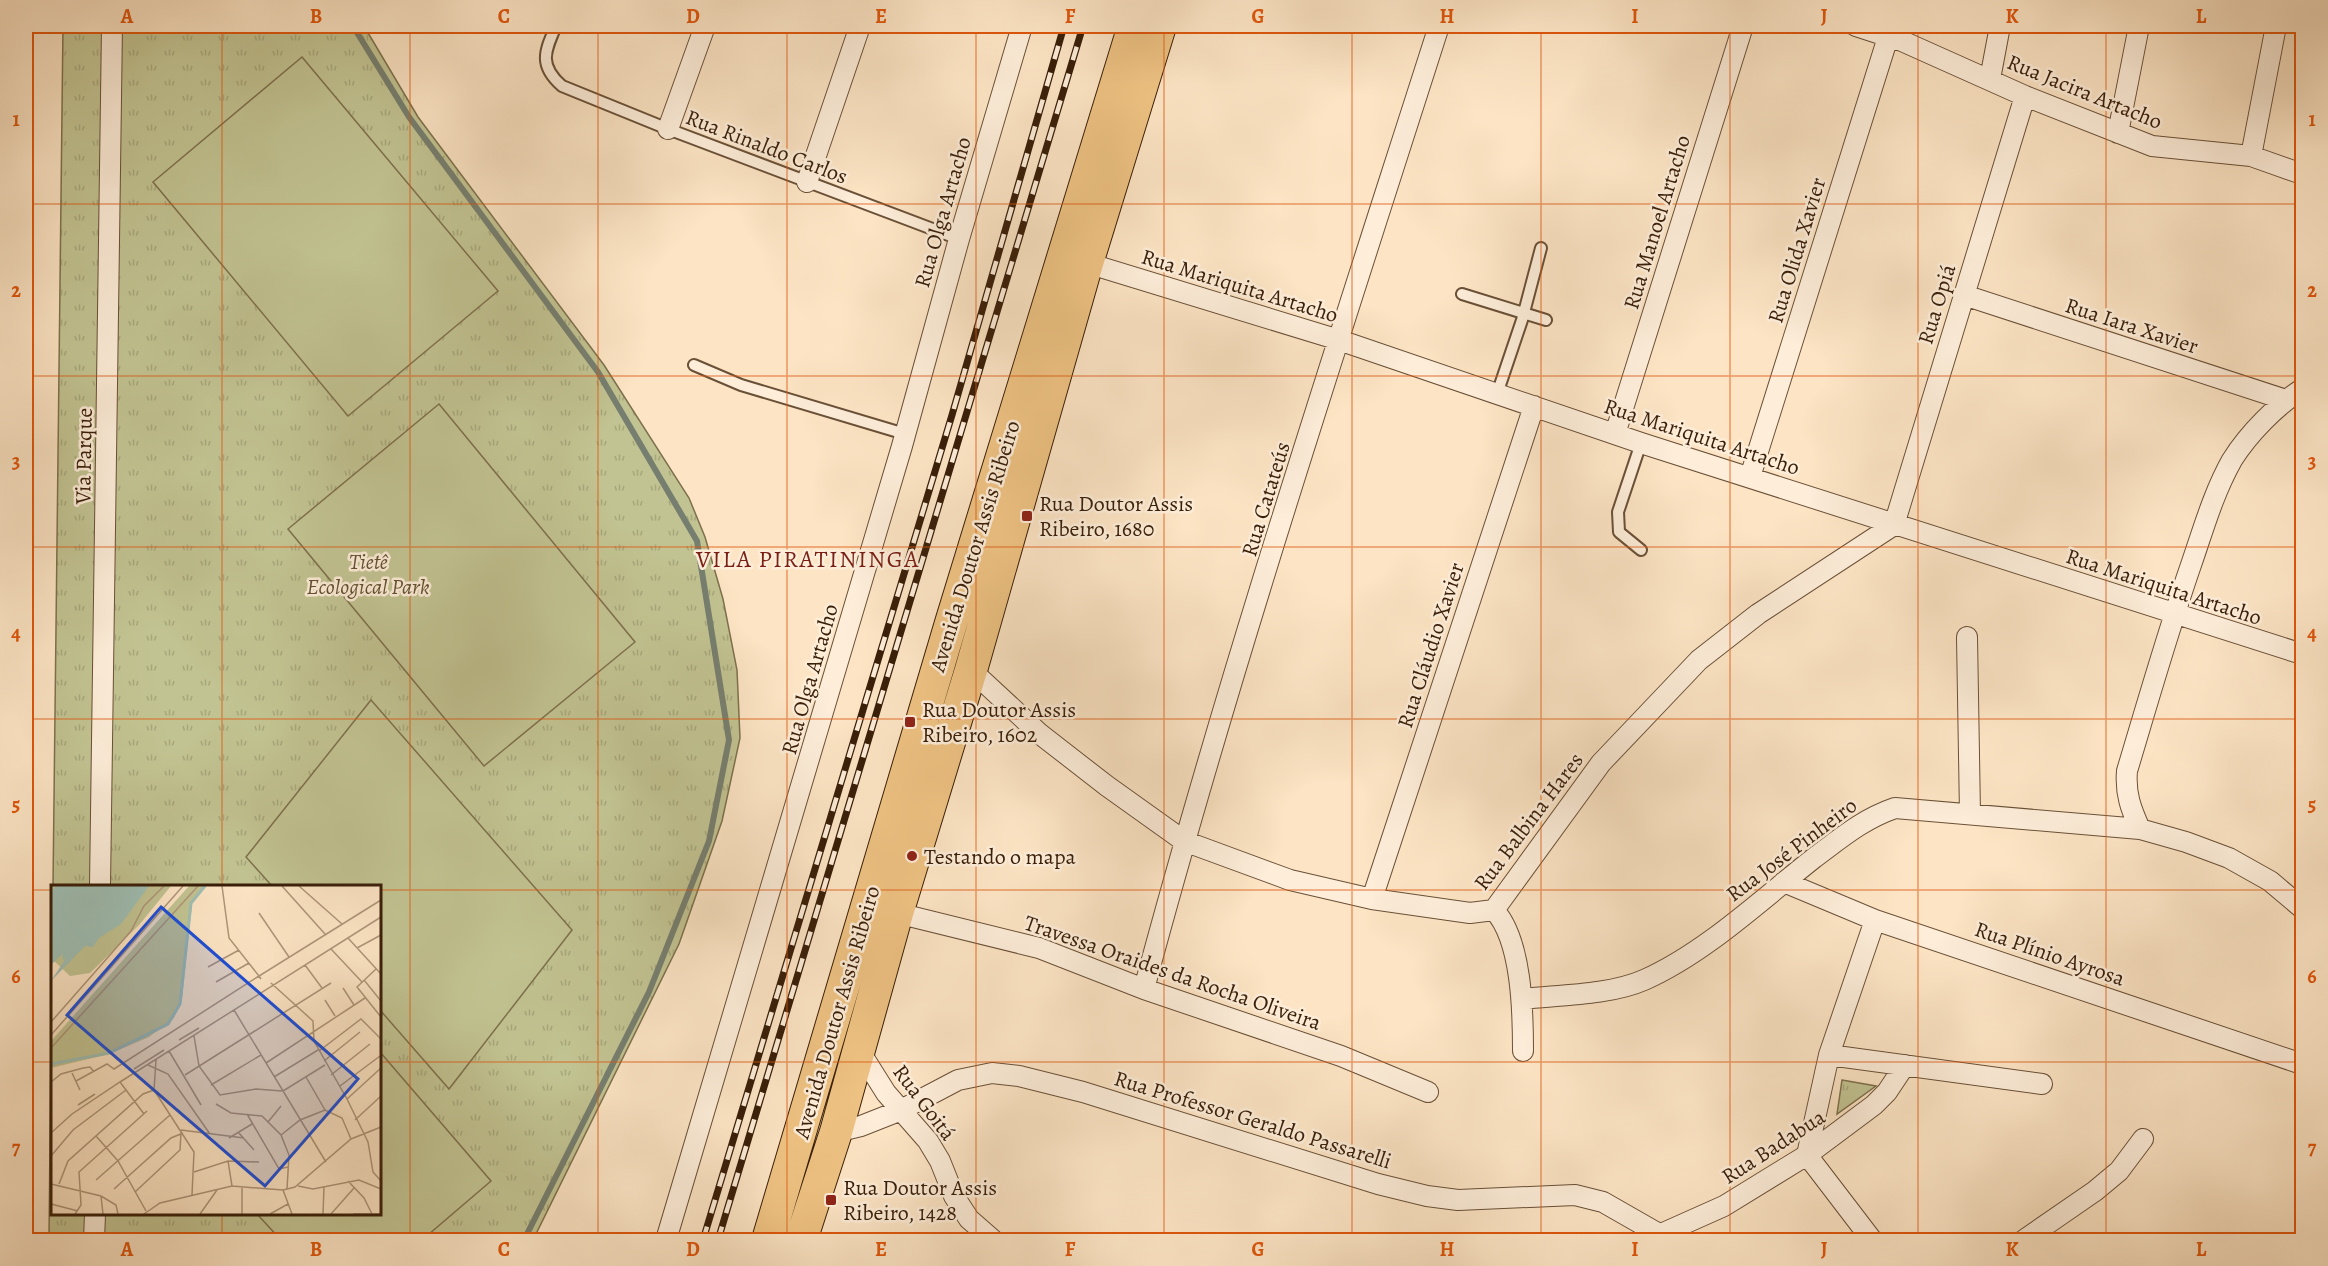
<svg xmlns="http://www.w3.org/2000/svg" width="2328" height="1266" font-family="Alegreya,serif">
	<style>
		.grass { fill: url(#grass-tufts); stroke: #7e704d; stroke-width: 1.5 }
		.pitch { fill: #c2c392; stroke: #7e704d; stroke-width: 1.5 }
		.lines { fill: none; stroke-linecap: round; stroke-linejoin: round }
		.stream { stroke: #767f6f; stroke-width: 6 }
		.service-casing { stroke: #6a5037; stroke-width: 14 }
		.minor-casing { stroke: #6a5037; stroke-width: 22 }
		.primary-casing { stroke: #391e08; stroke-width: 34 }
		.service { stroke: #fdedd9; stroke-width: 10 }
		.minor { stroke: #fdedd9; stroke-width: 20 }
		.primary { stroke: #eec282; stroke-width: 32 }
		.rail-casing { stroke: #391e08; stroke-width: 7 }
		.rail { stroke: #fdedd9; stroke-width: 4.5; stroke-dasharray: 14; stroke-linecap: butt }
		.grid { fill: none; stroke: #df560c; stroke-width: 1.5; stroke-opacity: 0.55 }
		.poi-dot { fill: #8f2418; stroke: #fdedd9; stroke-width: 2 }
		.labels { text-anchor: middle; stroke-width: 5; stroke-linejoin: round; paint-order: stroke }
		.street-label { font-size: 22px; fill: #391e08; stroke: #fdedd9 }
		.poi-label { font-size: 22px; fill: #391e08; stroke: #fdedd9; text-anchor: start }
		.park-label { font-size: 22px; font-style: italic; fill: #625031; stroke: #fdedd9 }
		.neighbourhood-label { font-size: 24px; letter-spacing: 1.5px; fill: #7a1f14; stroke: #fdedd9 }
		.inset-river { fill: none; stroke: #9fbfb4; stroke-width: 3 }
		.inset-road { fill: none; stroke: #ae9579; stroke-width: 1.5 }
		.view { fill: #1d4ed8; fill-opacity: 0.15; stroke: #1d4ed8; stroke-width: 3 }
		.inset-edge { fill: none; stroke: #391e08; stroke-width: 3 }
		.neatline { fill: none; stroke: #df560c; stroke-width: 2 }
		.grid-label { font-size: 20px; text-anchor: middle; font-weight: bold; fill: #df560c }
	</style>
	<defs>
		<pattern id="grass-tufts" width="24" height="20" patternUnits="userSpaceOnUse" patternTransform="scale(1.5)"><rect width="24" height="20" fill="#c2c392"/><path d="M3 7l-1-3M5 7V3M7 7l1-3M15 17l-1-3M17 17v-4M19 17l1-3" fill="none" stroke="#a7a77c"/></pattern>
	</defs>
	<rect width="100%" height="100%" fill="#fce4c4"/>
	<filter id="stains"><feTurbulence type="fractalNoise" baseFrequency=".00333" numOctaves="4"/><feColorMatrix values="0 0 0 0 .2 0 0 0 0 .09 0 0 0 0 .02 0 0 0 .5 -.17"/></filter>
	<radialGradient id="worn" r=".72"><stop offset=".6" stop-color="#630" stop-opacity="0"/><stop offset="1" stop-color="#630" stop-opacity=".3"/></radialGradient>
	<path class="grass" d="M63,26H364L418,117L604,365L689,498L705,537L723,599L737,670L740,738L722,821L679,944L533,1240H49L52,931V1214H380V886H53Z
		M1842,1080L1876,1086L1837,1114Z"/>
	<path class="pitch" d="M302,57L498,291L348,416L153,182Z
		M439,404L635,642L484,766L288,529Z
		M371,700L572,930L449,1089L380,1010V886H272L246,857Z
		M380,1052L491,1181L422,1240H281L257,1214H380Z"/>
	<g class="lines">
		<path class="stream" d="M353,26L409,117L598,372L697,541L729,740L709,841L649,992L524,1240"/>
		<g class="service-casing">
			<path id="service" d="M556,26C545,51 538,65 562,86L668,129L959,239
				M1462,294L1546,320
				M694,365L741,385L905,434
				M1497,394L1522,320L1541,248
				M1641,550L1619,532L1618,512L1641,443"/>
		</g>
		<g class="minor-casing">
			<path id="minor" d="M1856,26L1902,41L2025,96L2152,146L2251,156L2302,174
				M1990,79L2000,26
				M668,129L705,26
				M2118,133L2139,26
				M2251,156L2276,26
				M807,182L860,26
				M1087,263L1339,340L1641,443L2302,654
				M1964,295L2286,400
				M1615,434L1743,26
				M1750,477L1888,37
				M1894,525L2025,96
				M1967,637L1970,814
				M971,670L1040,734L1107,786L1184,841L1290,880L1372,899L1470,913L1494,910L1601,763L1699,660L1758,614L1894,525
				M2140,829C2131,809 2125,794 2127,771C2148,701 2168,631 2192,562C2204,527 2214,492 2232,460C2249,433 2276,406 2302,389
				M1784,882L1875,920L2302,1064
				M100,886L112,26
				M1372,899L1534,406
				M1494,910C1522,940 1523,1012 1523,1051
				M897,913L1039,948L1144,989L1341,1056L1428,1092
				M1144,989C1231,665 1337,345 1439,26
				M1523,999C1560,995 1610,995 1644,980C1705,953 1762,899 1814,858C1841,838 1863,819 1895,808L2140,829L2186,842L2229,858L2270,881L2302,908
				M859,1050L886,1093L928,1141L940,1161L954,1196L969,1219L993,1240
				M1829,1055L2042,1084
				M836,1132L861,1126L899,1111L958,1080L992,1073L1019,1076L1083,1092L1378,1184L1427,1196L1458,1200L1575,1195L1603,1202L1659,1234
				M1807,1155L1829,1055L1875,920
				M1807,1155L1872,1240
				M1650,1239L1724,1206L1807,1155L1874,1105L1887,1092L1905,1065
				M94,1240L95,1214
				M666,1240L902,446L959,239L1022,26
				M2024,1240L2095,1191L2119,1171L2143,1139"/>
		</g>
		<g class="primary-casing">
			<path id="primary" d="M768,1240L951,623L1134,26
				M801,1240L836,1132L897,913L971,670L1087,263L1160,26"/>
		</g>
		<use href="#service" class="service"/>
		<use href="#minor" class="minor"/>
		<use href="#primary" class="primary"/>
		<g class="rail-casing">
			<path id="rail" d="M703,1240L952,415L1064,26
				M718,1240L1083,26"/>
		</g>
		<use href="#rail" class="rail"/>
	</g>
	<path class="grid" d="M222,26V886M410,26V1240M598,26V1240M787,26V1240M976,26V1240M1164,26V1240M1352,26V1240M1541,26V1240M1730,26V1240M1918,26V1240M2106,26V1240M26,204H2302M26,376H2302M26,547H2302M26,719H2302M26,890H52M380,890H2302M26,1062H52M380,1062H2302M222,1214V1240"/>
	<g class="poi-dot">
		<rect x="1021" y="510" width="12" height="12" rx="3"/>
		<rect x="904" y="716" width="12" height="12" rx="3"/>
		<circle cx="912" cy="856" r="6"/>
		<rect x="825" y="1194" width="12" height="12" rx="3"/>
	</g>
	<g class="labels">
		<g class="street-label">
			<text transform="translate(2085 91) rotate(22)" y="8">Rua Jacira Artacho</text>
			<text transform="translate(767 146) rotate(21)" y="8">Rua Rinaldo Carlos</text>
			<text transform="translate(942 212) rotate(-74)" y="8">Rua Olga Artacho</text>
			<text transform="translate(1656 222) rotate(-73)" y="8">Rua Manoel Artacho</text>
			<text transform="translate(1796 250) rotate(-73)" y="8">Rua Olida Xavier</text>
			<text transform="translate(1240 285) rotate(17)" y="8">Rua Mariquita Artacho</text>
			<text transform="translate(1936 304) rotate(-73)" y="8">Rua Opiá</text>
			<text transform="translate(2132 325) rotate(18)" y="8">Rua Iara Xavier</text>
			<text transform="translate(1702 436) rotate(18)" y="8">Rua Mariquita Artacho</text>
			<text transform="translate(83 456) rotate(-89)" y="8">Via Parque</text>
			<text transform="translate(1265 499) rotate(-73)" y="8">Rua Catateús</text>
			<text transform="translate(974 546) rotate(-73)" y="8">Avenida Doutor Assis Ribeiro</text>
			<text transform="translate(2164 586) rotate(18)" y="8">Rua Mariquita Artacho</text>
			<text transform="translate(1430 645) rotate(-72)" y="8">Rua Cláudio Xavier</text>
			<text transform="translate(809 679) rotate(-74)" y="8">Rua Olga Artacho</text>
			<text transform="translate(1528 821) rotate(-53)" y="8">Rua Balbina Hares</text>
			<text transform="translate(1791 849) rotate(-37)" y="8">Rua José Pinheiro</text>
			<text transform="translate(2050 953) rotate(19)" y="8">Rua Plínio Ayrosa</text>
			<text transform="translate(1173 972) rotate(19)" y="8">Travessa Oraides da Rocha Oliveira</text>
			<text transform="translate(836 1012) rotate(-74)" y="8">Avenida Doutor Assis Ribeiro</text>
			<text transform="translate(925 1102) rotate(53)" y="8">Rua Goitá</text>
			<text transform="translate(1253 1119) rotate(17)" y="8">Rua Professor Geraldo Passarelli</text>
			<text transform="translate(1773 1146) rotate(-33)" y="8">Rua Badabua</text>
		</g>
		<g class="poi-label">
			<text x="1039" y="511">Rua Doutor Assis<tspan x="1039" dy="25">Ribeiro, 1680</tspan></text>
			<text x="922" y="717">Rua Doutor Assis<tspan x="922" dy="25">Ribeiro, 1602</tspan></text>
			<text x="924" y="864">Testando o mapa</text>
			<text x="843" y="1195">Rua Doutor Assis<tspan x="843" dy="25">Ribeiro, 1428</tspan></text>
		</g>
		<g class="park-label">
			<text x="368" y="569">Tietê<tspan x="368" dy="25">Ecological Park</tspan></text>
		</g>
		<g class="neighbourhood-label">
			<text x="808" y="567">VILA PIRATININGA</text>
		</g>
	</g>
	<g transform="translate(51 885)">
		<rect width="330" height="330" fill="#fce4c4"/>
		<path d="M0,1H120L88,40L39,88L19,91L0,73ZM138,1H155L141,19L131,115L123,133L98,152L58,169L0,183V156Z" fill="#c2c392"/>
		<path d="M109,49H131L130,84L108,83ZM95,88L117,89L116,123H94ZM89,109L90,143L67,148V113ZM42,124H64V159H42Z" fill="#c2c392"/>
		<path d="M5,1H98L70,39L48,53L42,62L34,61L0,96L15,73L12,75L11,69L0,80V7Z" fill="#9fbfb4"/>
		<path class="inset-river" d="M0,179L58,168L117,139L129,119L140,18L154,1"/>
		<path class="inset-road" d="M231,1L274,49M248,1L291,39M208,28L238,72M297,53L330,89M306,63L330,50M280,64L311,97M254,80L271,103M157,82L188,65M325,84L306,102L330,132M210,94L208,91L330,15M313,95L330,116M165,97L198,78M220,98L262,136L263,156L296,214L317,257L322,287L330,296M292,103L303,120M274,115L284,131M183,125L275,277M0,137L80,46L93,21L113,1M0,150L132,1M143,151L148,181L169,210L205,204L231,206M128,155L148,143M0,163L147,1M118,166L150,220M268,166L310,134L330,154M105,175L103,205L143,267L141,310M273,176L309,147M215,178L314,113M97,180L117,189L159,249M83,184L113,165M21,188L29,205M134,190L280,98M280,190L319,159M223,192L267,165M255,192L274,225M25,196L56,179L63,184L208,91L178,53L171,1M0,197L10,189L32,183L39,182L43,187M69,197L93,229M160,200L210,170M289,201L329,171M232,206L274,180M296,214L330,183M165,219L180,228L211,231L230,250L238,270L236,304M27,220L44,209M196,229L228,284L237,282M304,235L330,211M217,237L230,221M130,245L193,253M187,247L203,265M0,248L21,229L69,197L330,32M230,250L249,235L274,225L291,233L300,254M45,251L67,276L95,326M178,253L201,239M0,271L22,245L75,205M177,276L181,301M143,287L177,276L208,277M45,295L119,230M297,296L313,313L321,329M0,299L50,311L65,320L67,329M8,299L17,276L92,209L103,205M191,301V329M247,301L262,304L308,295L330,304M63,304L120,253L132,248M232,305L241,329M84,307L129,265L130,248M50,311L52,329M0,319L27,326M24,329L30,320L28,287L96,226M93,329L109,318L181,301L232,305L244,302L300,254L330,242M149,329L166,305M219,329L237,319M272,329L273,302M280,329L303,303M302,329H329"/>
		<path class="view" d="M110,22L307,194L214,301L16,130Z"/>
		<rect width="330" height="330" class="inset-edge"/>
	</g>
	<rect width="2328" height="1266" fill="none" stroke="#fce4c4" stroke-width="66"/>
	<rect x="33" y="33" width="2262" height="1200" class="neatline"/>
	<g class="grid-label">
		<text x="127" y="23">A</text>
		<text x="316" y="23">B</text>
		<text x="504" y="23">C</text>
		<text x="693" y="23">D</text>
		<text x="881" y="23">E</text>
		<text x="1070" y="23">F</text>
		<text x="1258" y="23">G</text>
		<text x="1447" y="23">H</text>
		<text x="1635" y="23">I</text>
		<text x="1824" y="23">J</text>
		<text x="2012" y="23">K</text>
		<text x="2201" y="23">L</text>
		<text x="16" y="126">1</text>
		<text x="2312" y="126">1</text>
		<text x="16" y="297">2</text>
		<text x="2312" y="297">2</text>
		<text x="16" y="468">3</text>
		<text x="2312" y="468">3</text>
		<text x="16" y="640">4</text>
		<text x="2312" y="640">4</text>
		<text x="16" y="811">5</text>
		<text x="2312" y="811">5</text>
		<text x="16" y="983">6</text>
		<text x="2312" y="983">6</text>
		<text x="16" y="1154">7</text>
		<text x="2312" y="1154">7</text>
		<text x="127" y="1256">A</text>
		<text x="316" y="1256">B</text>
		<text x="504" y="1256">C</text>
		<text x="693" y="1256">D</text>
		<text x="881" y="1256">E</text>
		<text x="1070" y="1256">F</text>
		<text x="1258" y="1256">G</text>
		<text x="1447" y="1256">H</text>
		<text x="1635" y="1256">I</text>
		<text x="1824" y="1256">J</text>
		<text x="2012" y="1256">K</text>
		<text x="2201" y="1256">L</text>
	</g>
	<rect width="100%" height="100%" filter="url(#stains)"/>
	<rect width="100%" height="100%" fill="url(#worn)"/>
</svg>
